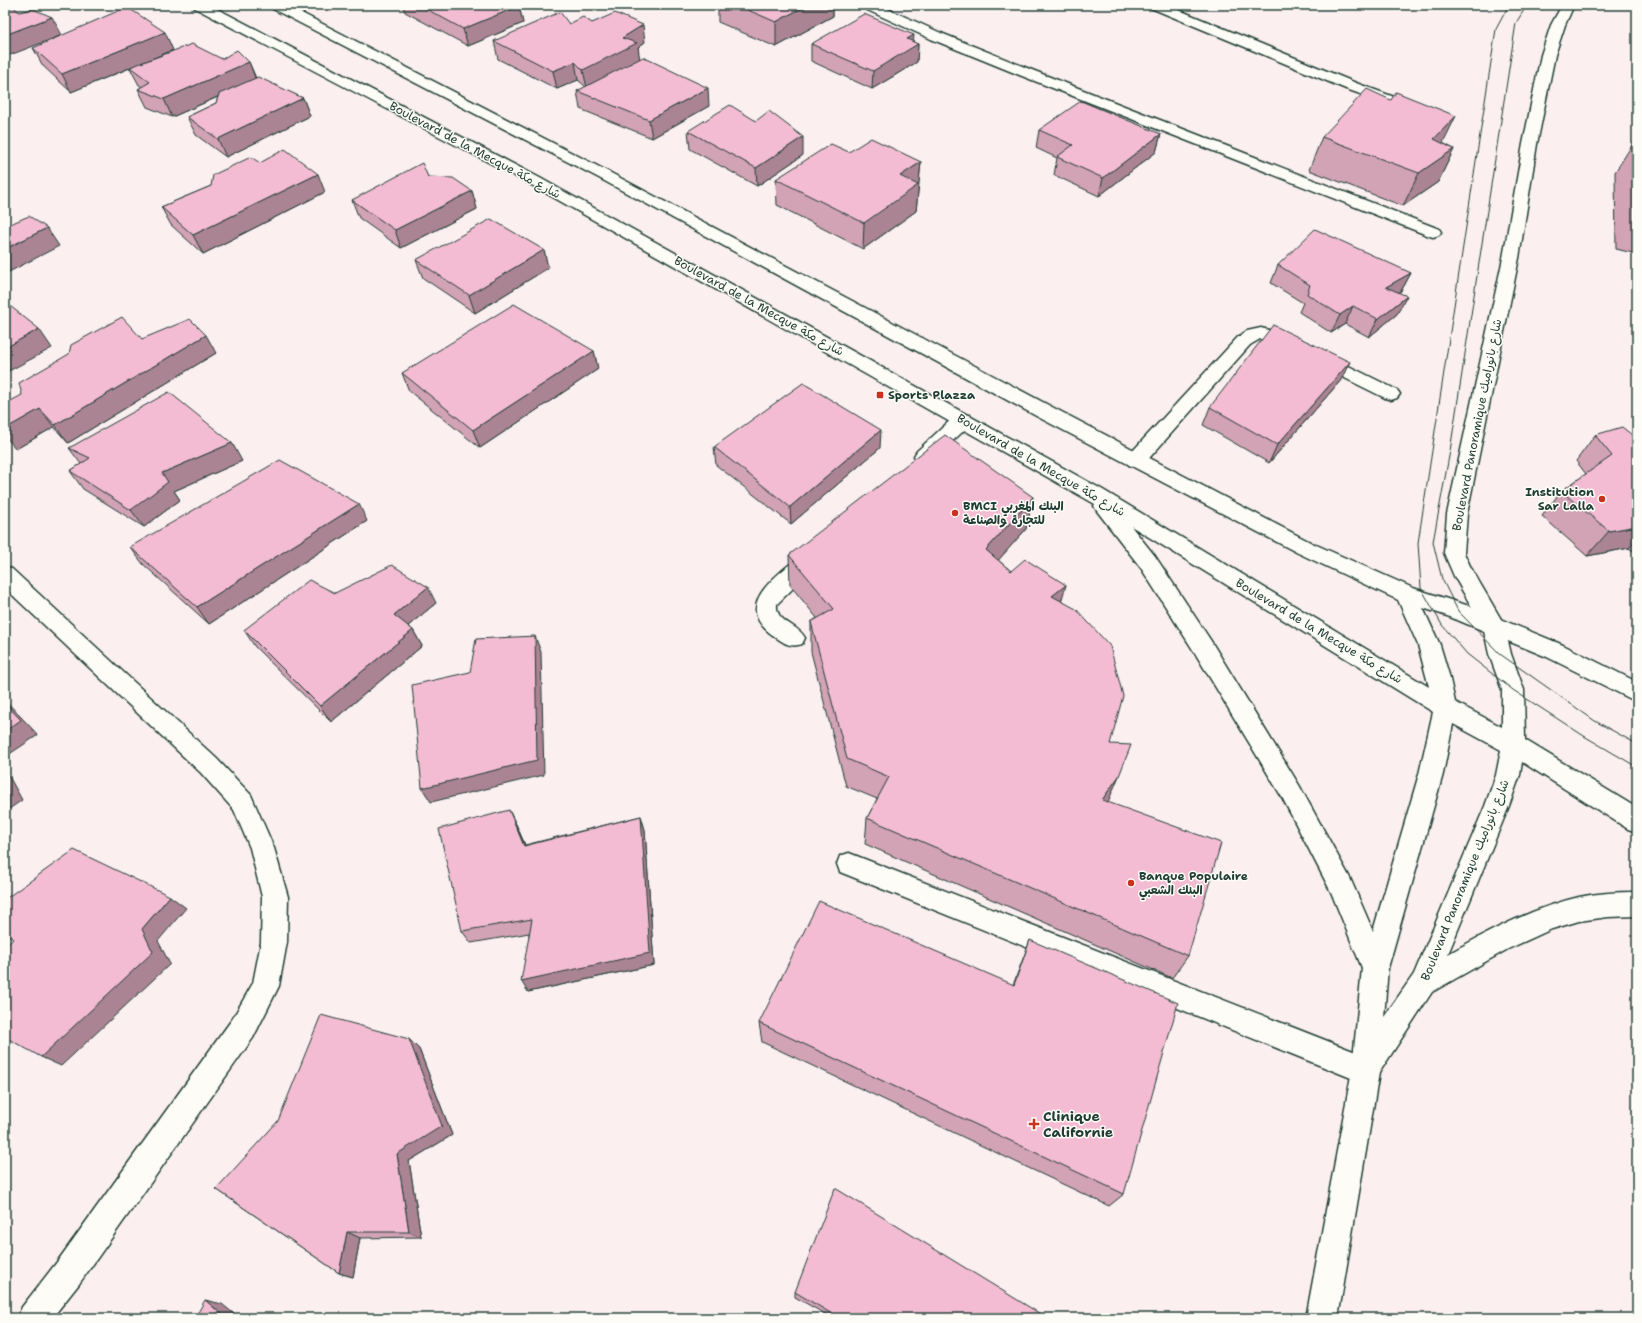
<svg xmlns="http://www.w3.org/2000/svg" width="1642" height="1323" font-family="'Shantell Sans','Playpen Sans Arabic',sans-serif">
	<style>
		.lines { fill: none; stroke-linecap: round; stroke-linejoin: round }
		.lane-casing { stroke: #1f3d34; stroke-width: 3 }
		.street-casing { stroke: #1f3d34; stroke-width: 3 }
		.secondary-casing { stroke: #1f3d34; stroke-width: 3 }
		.lane { fill: #fdfcf7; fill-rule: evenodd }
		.street { fill: #fdfcf7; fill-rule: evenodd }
		.secondary { fill: #fdfcf7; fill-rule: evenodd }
		.tram { stroke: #1f3d34; stroke-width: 1 }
		.wall { fill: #d2a2b5; stroke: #1f3d34 }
		.shaded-wall { fill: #ab8494; stroke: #1f3d34 }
		.building { fill: #f4bcd3; stroke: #1f3d34 }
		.poi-dot { fill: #c8321e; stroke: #fdfcf7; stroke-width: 1.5 }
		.labels { text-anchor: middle; stroke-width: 3; stroke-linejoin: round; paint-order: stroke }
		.street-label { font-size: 12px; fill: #1f3d34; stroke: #fdfcf7 }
		.poi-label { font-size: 12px; font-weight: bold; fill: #1f3d34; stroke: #fdfcf7; text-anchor: start }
		.near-poi-label { font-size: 14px; font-weight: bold; fill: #1f3d34; stroke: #fdfcf7; text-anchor: start }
	</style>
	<rect width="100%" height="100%" fill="#fbeff0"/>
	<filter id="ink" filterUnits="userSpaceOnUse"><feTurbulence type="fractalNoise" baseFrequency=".025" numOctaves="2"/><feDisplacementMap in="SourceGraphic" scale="8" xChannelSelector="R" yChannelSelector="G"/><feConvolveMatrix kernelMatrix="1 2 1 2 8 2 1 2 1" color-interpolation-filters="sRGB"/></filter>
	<g filter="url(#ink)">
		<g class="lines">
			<g class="lane-casing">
				<path id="lane" d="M1261,328L1284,334L1397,390L1400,394L1397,398L1391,400L1385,398L1272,342L1260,339L1250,345L1143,465L1136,467L1129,465L1126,460L1129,455L1238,337L1247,331Z
					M963,414L970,415L972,420L970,425L931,461L924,463L917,461L914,456L917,451L956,415Z
					M811,550L818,552L821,558L818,564L777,604C775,623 797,623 805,638L802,644C790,648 784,643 774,636C729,605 779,575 804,552Z
					M849,853L1376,1060L1380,1070L1376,1080L1366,1084L840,872L837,864L840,856Z"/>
			</g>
			<g class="street-casing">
				<path id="street" d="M862,5H879L941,33L1032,70L1439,229L1441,232L1439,235L1433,237L1427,235L1022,76L931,39L863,8Z
					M1150,5H1167L1356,83L1397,98L1399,101L1397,104L1392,105L1346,89L1151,8Z
					M1562,5H1574L1565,25L1555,55L1537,144L1519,258L1467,514L1464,553L1471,568L1505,626L1502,632L1494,635L1486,632L1454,576L1444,553L1447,514L1503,258L1523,144L1541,55L1551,25Z
					M5,567L12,569L217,759L251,795L274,848L288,897L287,942L279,986L253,1038L79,1284L52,1318H17L22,1307L57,1262L233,1018L253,983L261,942L262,897L250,848L234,810L201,773L5,588Z"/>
			</g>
			<g class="secondary-casing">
				<path id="secondary" d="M194,5H210L538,177L1103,490L1429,687L1418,645L1398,600L1298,553L1038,417L599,178L271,8L270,5H286L609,172L1052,407L1312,543L1413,588L1466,605L1563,645L1637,682V702L1547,657L1508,641L1511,654L1524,690L1525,740L1637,808V832L1628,829L1522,762L1520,775L1509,806L1448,954C1489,931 1533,908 1579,897C1598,893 1618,892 1637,892V916L1608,917L1579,921L1552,929L1508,949L1432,992L1379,1073L1338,1318H1306L1352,1070L1362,968L1331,892L1283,799L1195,653L1141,568L1097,511L1094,506L1095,504L528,183L195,8ZM1131,526L1433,712L1419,774L1373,931L1350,878L1299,785L1211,641L1155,556ZM1423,608L1450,617L1484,631L1489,654L1502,690V727L1455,702L1449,675L1440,645ZM1453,724L1501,750L1496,775L1485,806L1414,974L1384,1017L1388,968L1443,774Z"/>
			</g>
			<use href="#lane" class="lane"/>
			<use href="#street" class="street"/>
			<use href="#secondary" class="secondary"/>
			<path class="tram" d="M1509,5L1496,29L1418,543L1421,588L1442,625L1467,654L1513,690L1584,736L1637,767
				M1527,5L1516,23L1450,451L1433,542L1442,579L1458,611L1500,654L1595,721L1637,744"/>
		</g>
		<path class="wall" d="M403,5H517L519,6L523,23L468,46L405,12Z
			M714,5H833V16L776,47L718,22V10L715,8Z
			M592,23L645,42L638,47L639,59L709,106L652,138L580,109L577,91L586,87L578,80L557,89L498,59L494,41L569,24Z
			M913,42L918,44L917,62L872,89L811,61V44Z
			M33,48L173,50L135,66L222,59L249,62L256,78L303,98L310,116L226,157L196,135L187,117L216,103L218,97L172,117L147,107L138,89L142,87L139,85L130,68L71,92L43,66Z
			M1039,130L1161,134L1156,152L1099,196L1054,175L1057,158L1036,148Z
			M688,131L803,155L757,186L690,149Z
			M1322,137L1443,143L1454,149L1438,182L1403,206L1309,170Z
			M1636,139L1637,140V254L1616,249L1615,172Z
			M921,162L916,211L863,249L777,205L776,179Z
			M260,163L325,192L203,254L171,225L161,207L211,186Z
			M428,177L472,191L477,209L401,248L359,218L352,200Z
			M544,250L548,268L475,313L423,278L416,260Z
			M1278,265L1411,273L1401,291L1399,293L1397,314L1369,337L1345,324L1331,333L1299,312L1303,303L1271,283Z
			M142,339L216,353L68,443L54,427L16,449L22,395Z
			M594,351L598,369L480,448L409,391L402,373Z
			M1341,380L1269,463L1203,425L1210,407Z
			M1595,435L1637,439V554L1629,548L1587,556L1542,516L1561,491L1586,474L1576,461Z
			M714,447L880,448L791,524L716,465Z
			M69,448L242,461L174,491L180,500L144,527L83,489L70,471L81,464Z
			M1033,497L1026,529L998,560L1011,571L1061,601L1110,744L1107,802L1188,956L1172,978L865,844L867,818L877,799L846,786L811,652V622L817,618L790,585L789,555Z
			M367,521L209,624L143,564L130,547Z
			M335,593L436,603L408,626L413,630L422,646L331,722L255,647L244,630Z
			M641,816L645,830L654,965L528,992L529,933L471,943L462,931L516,824L525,845Z
			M1030,940L1124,1194L1109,1206L762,1042L759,1023L1013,985Z
			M409,1039L419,1049L452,1135L409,1161L421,1237L360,1238L353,1277L339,1273L216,1189Z
			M795,1292L1047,1318H832L795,1297Z"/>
		<path class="shaded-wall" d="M807,5H833V16L776,47V22Z
			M519,6L523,23L468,46L463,29Z
			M52,17L62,35L5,57V35Z
			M643,25L645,42L638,47L640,61L587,88L583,70L622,38Z
			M165,32L173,50L71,92L62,74Z
			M914,35L913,47L918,44L917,62L872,89L873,71L907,39Z
			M249,62L256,80L172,117L164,99Z
			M575,62L578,80L557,89L553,71Z
			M708,88L709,106L652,138L649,120Z
			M303,98L310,116L226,157L218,139Z
			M1456,116L1440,149L1434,139Z
			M1161,134L1156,152L1099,196L1103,178Z
			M803,137V155L757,186L756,168Z
			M1454,149L1438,182L1403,206L1419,173Z
			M921,162L916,211L863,249L864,223L900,176Z
			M318,174L325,192L203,254L193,235Z
			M472,191L477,209L401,248L395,230Z
			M47,228L59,246L5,274V249Z
			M544,250L548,268L475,313L469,295Z
			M1411,273L1401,291L1377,305L1386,287Z
			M1407,296L1397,314L1369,337L1378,319Z
			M1353,306L1345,324L1331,333L1340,315Z
			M39,329L52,348L5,373V348Z
			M206,335L216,353L68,443L55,425Z
			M594,351L598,369L480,448L473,430Z
			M1350,362L1341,380L1269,463L1277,445Z
			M40,409L54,427L16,449L5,436V429Z
			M881,430L880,448L791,524L790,507Z
			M232,443L242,461L174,491L180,500L144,527L131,510L162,473Z
			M1033,497L1026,529L980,581L986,550Z
			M359,504L367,521L209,624L197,607Z
			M1637,526V539L1629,548L1587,556L1609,531Z
			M1066,585L1057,616L1052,596Z
			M428,587L436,603L402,631L394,615Z
			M413,630L422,646L331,722L320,706Z
			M535,636L541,652L544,775L431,802L422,788Z
			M5,700L38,735L5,757Z
			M5,769L22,800L5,812Z
			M1119,776L1108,802L1091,826L1102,800Z
			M509,810L516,824L531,859L524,846Z
			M641,816L645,830L654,965L528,992L521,981Z
			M170,896L186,908L158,941L170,964L61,1066L41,1057L142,929Z
			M409,1039L419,1049L452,1135L409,1161L421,1237L409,1232L397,1154Z
			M347,1232L360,1238L353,1277L339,1273Z
			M205,1300L222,1304L239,1318H226Z"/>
		<path class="building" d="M5,5H12L19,12L33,9L52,17L5,35Z
			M419,5H517L519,6L463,29Z
			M736,5H807L776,22Z
			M127,7L165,32L62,74L33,48Z
			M560,12L569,24L583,17L592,23L615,13L643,25L622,38L637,43L583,70L575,62L553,71L494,41Z
			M864,14L914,35L907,39L918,44L873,71L811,44Z
			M192,44L222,59L237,50L249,62L164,99L138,89L150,82L130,67Z
			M643,57L708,88L649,120L577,91Z
			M258,77L303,98L218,139L187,117L216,103L219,94Z
			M1367,89L1391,100L1396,92L1456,116L1434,139L1454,149L1419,173L1322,137Z
			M1081,101L1161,134L1103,178L1057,157L1073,145L1039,130Z
			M730,105L756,121L769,111L803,137L756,168L688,131Z
			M871,138L921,162L900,176L918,185L864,223L776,179L831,144L849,152Z
			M1636,139L1637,140V182Z
			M285,149L318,174L193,235L161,207L211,186L213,175L251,157L260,163Z
			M422,163L428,177L453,178L472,191L395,230L352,200Z
			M29,216L47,228L5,249V222L8,225Z
			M491,219L544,250L469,295L416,260Z
			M1315,229L1411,273L1386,287L1407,296L1378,319L1353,306L1340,315L1307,294L1310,285L1278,265Z
			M5,302L39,329L5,348Z
			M514,304L594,351L473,430L402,373Z
			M122,317L142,339L190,319L206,335L55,425L40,409L5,429V404L22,395L19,383L69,354L71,345Z
			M1273,325L1350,362L1277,445L1210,407Z
			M803,383L881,430L790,507L714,447Z
			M169,392L232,443L162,473L168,482L131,510L70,471L90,458L69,448Z
			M1622,427L1637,439V526L1609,531L1561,491L1612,456L1595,435Z
			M945,435L1033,497L986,550L1011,571L1025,559L1066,585L1052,596L1076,609L1110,646L1123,696L1110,744L1131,745L1119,776L1102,800L1221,843L1188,956L867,818L889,777L847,759L811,622L834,609L789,555Z
			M280,460L359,504L197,607L130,547Z
			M392,565L428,587L394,615L413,630L320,706L244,630L309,580L335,593Z
			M535,636L537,760L422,788L412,685L470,672L476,639Z
			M5,703L21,720L5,731Z
			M509,810L524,846L641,816L650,953L521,981L532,919L462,931L439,829Z
			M74,850L170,896L142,929L153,952L41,1057L5,1037V947L13,939L5,932V899Z
			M819,901L1014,985L1030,940L1178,1003L1124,1194L759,1023Z
			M321,1015L409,1039L442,1126L397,1154L409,1232H347L339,1273L216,1189L278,1121Z
			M835,1188L1047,1318H839L795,1292Z
			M205,1300L226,1318H195Z"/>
	</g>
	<g class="poi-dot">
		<rect x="876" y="391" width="8" height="8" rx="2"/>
		<circle cx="1602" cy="499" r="4"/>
		<circle cx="955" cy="513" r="4"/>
		<circle cx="1131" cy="883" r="4"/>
		<path d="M1032 1118h4v4h4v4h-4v4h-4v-4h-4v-4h4z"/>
	</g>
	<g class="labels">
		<g class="street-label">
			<text transform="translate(475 150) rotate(28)" y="4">Boulevard de la Mecque شارع مكة</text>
			<text transform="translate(759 306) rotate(29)" y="4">Boulevard de la Mecque شارع مكة</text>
			<text transform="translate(1477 425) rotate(-79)" y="4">Boulevard Panoramique شارع بانوراميك</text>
			<text transform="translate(1041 465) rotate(30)" y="4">Boulevard de la Mecque شارع مكة</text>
			<text transform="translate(1319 631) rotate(31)" y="4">Boulevard de la Mecque شارع مكة</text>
			<text transform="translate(1465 880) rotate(-68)" y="4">Boulevard Panoramique شارع بانوراميك</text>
		</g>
		<g class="poi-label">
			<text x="888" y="399">Sports Plazza</text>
			<text x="1594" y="496" text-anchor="end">Institution<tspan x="1594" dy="14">Sar Lalla</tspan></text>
			<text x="963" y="510">BMCI البنك المغربي<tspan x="963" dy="14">للتجارة والصناعة</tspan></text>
			<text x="1139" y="880">Banque Populaire<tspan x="1139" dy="14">البنك الشعبي</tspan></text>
		</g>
		<g class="near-poi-label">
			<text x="1043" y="1121">Clinique<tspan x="1043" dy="16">Californie</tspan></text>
		</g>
	</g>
	<rect width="1642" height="1323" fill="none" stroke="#fdfcf7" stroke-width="20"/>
	<rect x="10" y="10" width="1622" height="1303" fill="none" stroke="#1f3d34" stroke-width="1.5" filter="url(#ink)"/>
</svg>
